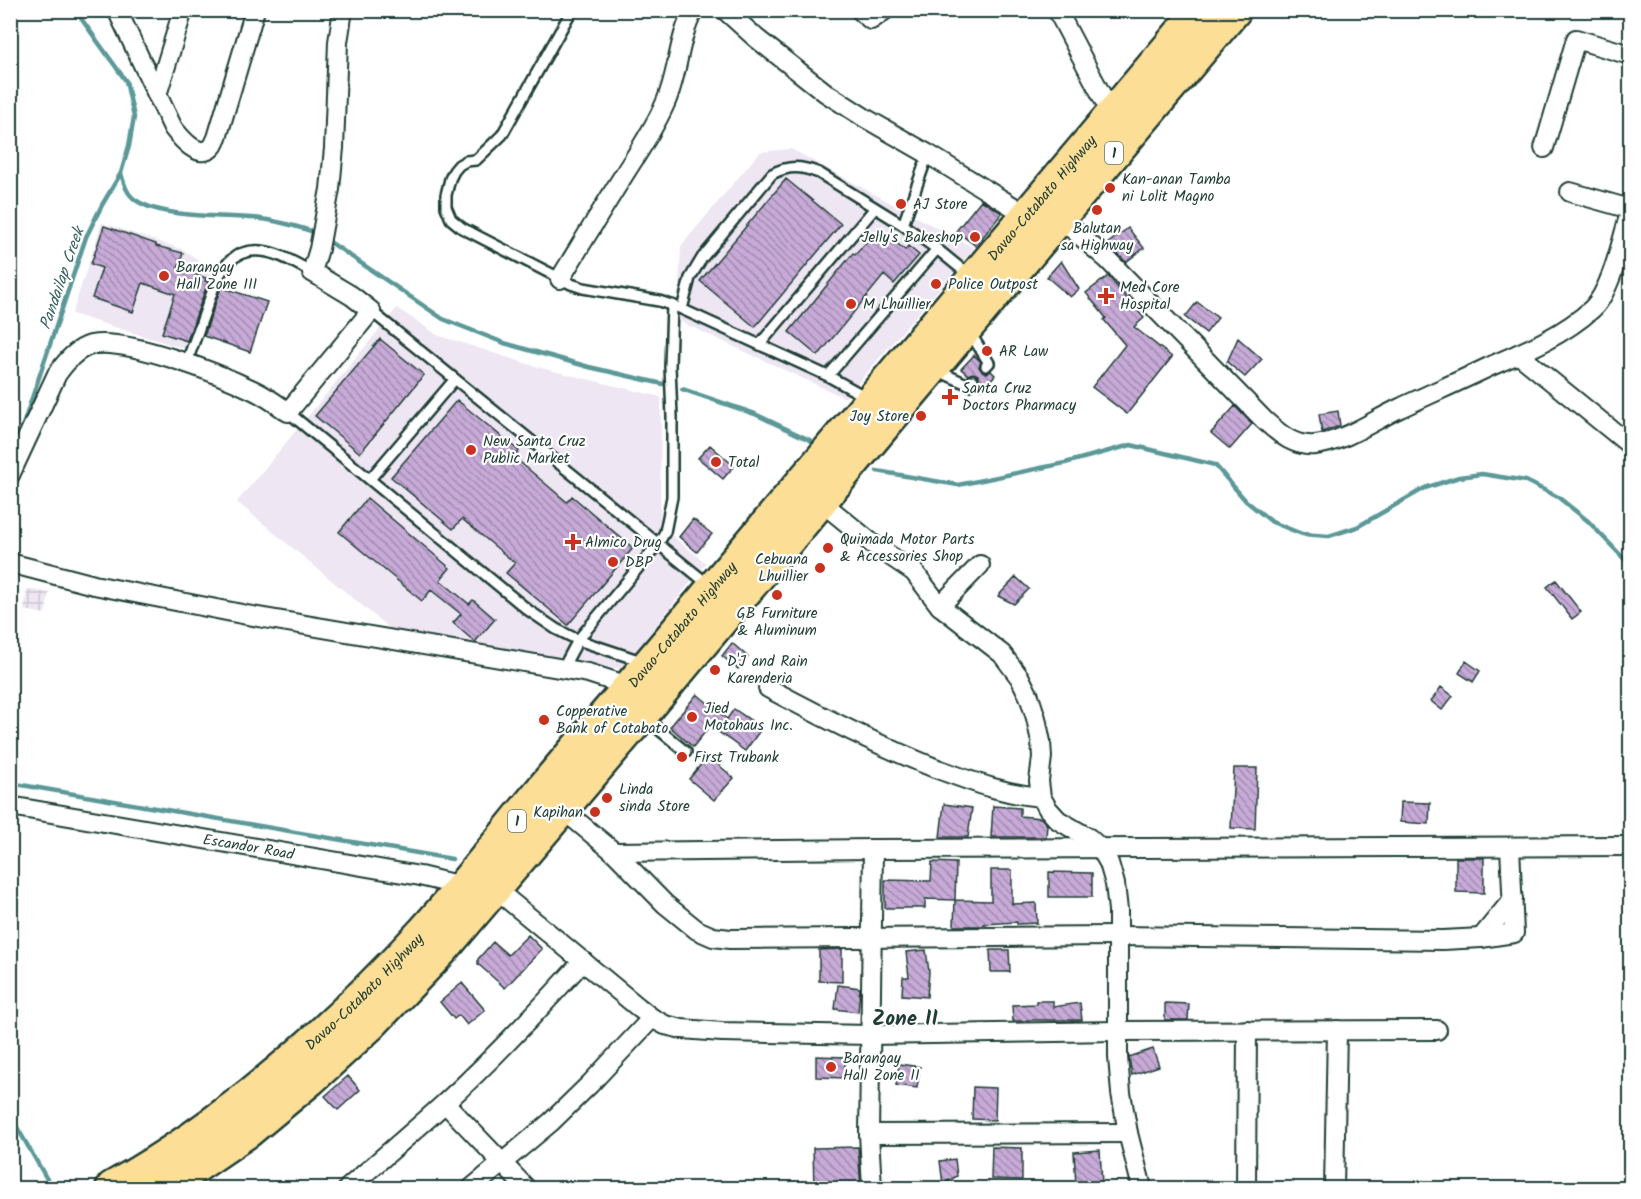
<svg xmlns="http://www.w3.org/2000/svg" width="1641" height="1199" font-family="Kalam,sans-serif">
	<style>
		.built { fill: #eee6f3 }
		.industrial { fill: url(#industrial-grid) }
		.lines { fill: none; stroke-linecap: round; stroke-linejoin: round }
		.stream { stroke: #5b9898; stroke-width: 4.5 }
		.building { fill: url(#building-back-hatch); stroke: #1f3d34; stroke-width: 1.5 }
		.lane-casing { stroke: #1f3d34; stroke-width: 14 }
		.street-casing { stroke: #1f3d34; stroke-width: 22 }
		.highway-casing { stroke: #1f3d34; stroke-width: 38 }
		.lane { stroke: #fff; stroke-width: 9 }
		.street { stroke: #fff; stroke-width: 18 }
		.highway { stroke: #fcde96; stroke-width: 33 }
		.poi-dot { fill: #c8321e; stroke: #fff; stroke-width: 2 }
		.labels { text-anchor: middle; stroke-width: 4.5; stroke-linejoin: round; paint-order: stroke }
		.shield { fill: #fff; stroke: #627771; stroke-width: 1.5 }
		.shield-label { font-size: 14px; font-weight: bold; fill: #1f3d34 }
		.poi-label { font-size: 15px; fill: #1f3d34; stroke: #fff; text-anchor: start }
		.street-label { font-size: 15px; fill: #1f3d34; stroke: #fff }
		.water-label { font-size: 16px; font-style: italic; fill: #38635e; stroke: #fff }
		.district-label { font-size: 21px; font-weight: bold; fill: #1f3d34; stroke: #fff }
	</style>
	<defs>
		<pattern id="industrial-grid" width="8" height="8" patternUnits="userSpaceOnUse" patternTransform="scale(1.5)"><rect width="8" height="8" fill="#eee6f3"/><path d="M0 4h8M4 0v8" fill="none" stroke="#ccc6d1"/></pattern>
		<pattern id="building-back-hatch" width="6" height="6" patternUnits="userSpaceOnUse" patternTransform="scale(1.5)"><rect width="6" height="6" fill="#c7aad7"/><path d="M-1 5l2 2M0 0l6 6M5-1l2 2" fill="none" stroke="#a18caf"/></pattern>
	</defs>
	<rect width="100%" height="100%" fill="#fff"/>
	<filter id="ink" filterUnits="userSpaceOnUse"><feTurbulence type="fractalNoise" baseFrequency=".0167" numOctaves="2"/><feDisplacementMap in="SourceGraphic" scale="12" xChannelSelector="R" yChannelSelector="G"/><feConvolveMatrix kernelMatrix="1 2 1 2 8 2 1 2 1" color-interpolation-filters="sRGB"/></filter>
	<g filter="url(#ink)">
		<path class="built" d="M791,149L974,248L845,398L677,320L681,246L760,152Z
			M102,223L184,250L212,270L186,349L72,314Z
			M397,308L437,335L537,367L661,397L660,526L706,563L621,669L394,632L237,502Z"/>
		<path class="industrial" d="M27,589L49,593L45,614L24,610Z"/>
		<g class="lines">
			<path class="stream" d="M121,173C124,184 127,195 137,201C165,219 226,215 261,219C279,221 295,226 311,231
				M330,242L443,319L504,343L589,367L663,384
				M682,389L755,414L818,444
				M22,428L86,237L102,205L121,173L129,146L134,117L126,81L75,10
				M877,471L958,485L1065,463L1131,445L1215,465L1246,501L1272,522L1302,534L1329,536L1357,527L1425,488L1459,477L1482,474L1526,481L1558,497L1588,521L1630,565
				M10,783L452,859
				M10,1115L52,1188"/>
		</g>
		<path class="building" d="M786,179L841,224L755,327L700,281Z
			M981,200L1002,213L976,246L956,231Z
			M104,226L156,244V246L183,253L178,269L206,278L205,281L208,282L187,341L162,333L175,294L143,283L133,312L92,298L102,268L91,264Z
			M1128,228L1144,248L1126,262L1107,244Z
			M887,235L905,250L908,246L919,255L894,284L884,275L818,356L789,332L853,253L855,255L871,237L879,244Z
			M1061,261L1079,289L1070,297L1047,277Z
			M1108,276L1144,318L1134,327L1172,357L1127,414L1092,387L1125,345L1104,320L1106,318L1086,293Z
			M221,287L267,302L250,352L204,336Z
			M1197,302L1218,318L1206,333L1185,317Z
			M1238,338L1262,359L1245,377L1227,362Z
			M380,339L424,375L360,453L315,416Z
			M974,355L981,362L979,367L982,371L987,373L991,371L995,375L983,389L978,384L980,380L978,375L973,373L968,375L961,369Z
			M457,400L519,451L514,457L567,502L572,496L633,548L568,625L506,573L515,563L462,519L453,529L391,477Z
			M1235,406L1252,424L1230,449L1211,433Z
			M1338,411L1340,426L1322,432L1319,414Z
			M710,445L734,466L723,479L698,458Z
			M367,498L450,568L440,580L469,604L473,600L495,619L475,642L453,623L461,614L431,590L422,601L339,532Z
			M693,519L712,534L697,552L679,537Z
			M1016,577L1029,589L1014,604L998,596Z
			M1556,580L1581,612L1572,619L1547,587Z
			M732,643L748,657L738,669L722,656Z
			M1466,661L1480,671L1473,682L1459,673Z
			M1441,687L1453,696L1442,710L1431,701Z
			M697,694L727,719L734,709L762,728L745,751L710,726L693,747L670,727Z
			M708,756L734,778L714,800L689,779Z
			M1234,768H1257L1255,829L1231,828Z
			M1401,802L1430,803L1429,824L1400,822Z
			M944,804L972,808L968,837H940Z
			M993,806L1020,808V816L1041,818L1047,825L1046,837H991Z
			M1456,858H1484V893L1456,892Z
			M932,862L956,863L955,900L925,899V908H885V880L931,881Z
			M991,870H1012V904L1036,903L1037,923L1017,924V922L984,924V926H954L955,900L991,901Z
			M1049,872L1092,873V897H1049Z
			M528,935L542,949L505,988L478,964V959L493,942L508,955Z
			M842,949V982L819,981V950Z
			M926,950L929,972L927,997L902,995L903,977H909L906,952Z
			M990,950H1009L1010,972H991Z
			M462,983L485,1010L467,1025L459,1015L454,1019L440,1002Z
			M838,985L860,988L858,1012L835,1009Z
			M1036,1001H1053V1007L1080,1003L1082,1020H1027V1021H1013L1012,1005L1036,1004Z
			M1165,1003L1189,1004L1188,1020H1165Z
			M1153,1049L1159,1066L1132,1075L1129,1057Z
			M816,1056L845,1057V1078L816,1077Z
			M899,1064L920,1067L917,1088L896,1085Z
			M348,1076L360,1090L338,1110L325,1096Z
			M973,1087L996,1088L995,1120L972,1119Z
			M858,1147L861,1188H814L813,1148Z
			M992,1147L1022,1148V1180L991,1179Z
			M1100,1150L1102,1184L1076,1186L1074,1152Z
			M955,1159L957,1176L943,1184L940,1161Z"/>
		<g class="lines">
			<g class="lane-casing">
				<path id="lane" d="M572,10L502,135L476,160L466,161L459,165L454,171L450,179L446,195V207L451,219L462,228L571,284L583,288L659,301L677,307L828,376L868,398
					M903,225L928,154
					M682,309L690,278L702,258L772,174C789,165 801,166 819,173L903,225L937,249L970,276
					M371,311L709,585
					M969,331L989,363L986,366
					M760,344L875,208
					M186,364C193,345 200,326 207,306C212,294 215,279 224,268C229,261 237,254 246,252C269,246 293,262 312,272
					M936,370L969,385L973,380
					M828,376L937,249
					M288,412L528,610L556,629L578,640L644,662
					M370,479L455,379
					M563,668L578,640L658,544L665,532L672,497V417L670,366L672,305
					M645,718L686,752"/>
			</g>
			<g class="street-casing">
				<g id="street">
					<path d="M117,10L173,128C180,137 199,161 212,147C215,144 215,141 217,138L255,10"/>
					<path d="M725,10L756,38L826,93L865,118L928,154L1033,219"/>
					<path d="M860,10L871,20L885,10"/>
					<path d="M1057,10L1112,115"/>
					<path d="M157,95L183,10"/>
					<path d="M1544,148L1576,39L1630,55"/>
					<path d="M1570,192L1630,209"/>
					<path d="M1053,212L1108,260L1264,420C1279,433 1293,447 1315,445C1343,442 1373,421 1398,409C1430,394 1462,380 1493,365C1526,351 1565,334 1592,309C1611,292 1622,239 1630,213"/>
					<path d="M560,279C582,243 603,208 625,173C639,151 653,130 664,106C679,75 677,40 694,10"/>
					<path d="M1518,354L1630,445"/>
					<path d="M10,475L57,374C66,362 76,349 91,345C126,337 220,374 253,390C266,396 277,404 288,412L371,311L352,296L312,272L319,249L330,189L334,148L338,42L343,10"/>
					<path d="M819,500L874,545L914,572L940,606L1002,654L1020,678L1029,696L1036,718L1041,742L1042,757L1039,781L1041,797L1048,809L1058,820L1089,838L1101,849L1109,863L1115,884L1118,910V1057L1121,1093L1128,1133L1142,1188"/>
					<path d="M10,563L94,585L247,615L588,673L616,682L629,689"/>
					<path d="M940,606L980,565"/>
					<path d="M768,688C822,717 877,745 935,768C970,781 1003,794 1041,797"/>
					<path id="s1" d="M10,806L420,876L449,883L466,895"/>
					<path d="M561,808L614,852L665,904L697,930L713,937L730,939L1118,936L1443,940L1481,938L1514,933L1510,847"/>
					<path d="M614,852L873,849L1630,846"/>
					<path d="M488,883L638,1007L652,1018L665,1025L682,1029L722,1032L870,1035L1117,1031L1437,1030"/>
					<path d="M1481,938L1513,899"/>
					<path d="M445,1103L526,1188"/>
					<path d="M869,1134L1128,1133"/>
					<path d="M348,1188C380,1160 413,1132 445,1103C494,1058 539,1010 583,961"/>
					<path d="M472,1188L551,1122L590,1084L652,1018"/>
					<path d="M872,1188L869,1134L873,849"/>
					<path d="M1246,1188L1247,1030"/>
					<path d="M1334,1188L1337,1030"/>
				</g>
			</g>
			<g class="highway-casing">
				<g id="highway">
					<path id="s2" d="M113,1188C231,1122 333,1031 424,932C464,888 500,841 538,795C583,741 629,689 674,635C849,426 1025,218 1201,10"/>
					<path d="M163,1188L247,1131L311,1078L370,1024L443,948L641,715L891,416L1234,10"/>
				</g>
			</g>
			<use href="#lane" class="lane"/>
			<use href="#street" class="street"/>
			<use href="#highway" class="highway"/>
		</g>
	</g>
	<g class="poi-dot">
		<circle cx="1110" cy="188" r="6"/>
		<circle cx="901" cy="204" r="6"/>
		<circle cx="1097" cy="210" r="6"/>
		<circle cx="975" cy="237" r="6"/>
		<circle cx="164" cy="276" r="6"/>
		<circle cx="936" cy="284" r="6"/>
		<path d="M1103 287h6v6h6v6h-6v6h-6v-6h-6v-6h6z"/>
		<circle cx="851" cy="304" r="6"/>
		<circle cx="987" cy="351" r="6"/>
		<path d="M947 388h6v6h6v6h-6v6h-6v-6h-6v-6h6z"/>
		<circle cx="921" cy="416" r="6"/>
		<circle cx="471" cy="450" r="6"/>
		<circle cx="716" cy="462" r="6"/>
		<path d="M570 533h6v6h6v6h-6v6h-6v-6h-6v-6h6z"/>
		<circle cx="828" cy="548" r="6"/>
		<circle cx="613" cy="562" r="6"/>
		<circle cx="820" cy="568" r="6"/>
		<circle cx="777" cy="595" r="6"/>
		<circle cx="715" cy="670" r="6"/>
		<circle cx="692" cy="717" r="6"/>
		<circle cx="544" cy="720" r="6"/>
		<circle cx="682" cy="757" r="6"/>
		<circle cx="607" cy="798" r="6"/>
		<circle cx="595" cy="812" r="6"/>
		<circle cx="831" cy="1067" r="6"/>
	</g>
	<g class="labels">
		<g class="shield">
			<rect x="1105" y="142" width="18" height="22" rx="4.5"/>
			<rect x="508" y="810" width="18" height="22" rx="4.5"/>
		</g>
		<g class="shield-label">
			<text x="1114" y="158">1</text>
			<text x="517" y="826">1</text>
		</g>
		<g class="poi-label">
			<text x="1122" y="184">Kan-anan Tamba<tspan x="1122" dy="17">ni Lolit Magno</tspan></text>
			<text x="913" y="209">AJ Store</text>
			<text x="1097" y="233" text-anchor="middle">Balutan<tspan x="1097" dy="17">sa Highway</tspan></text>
			<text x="963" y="242" text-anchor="end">Jelly's Bakeshop</text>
			<text x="176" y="272">Barangay<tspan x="176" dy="17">Hall Zone III</tspan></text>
			<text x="948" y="289">Police Outpost</text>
			<text x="1120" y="292">Med Core<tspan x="1120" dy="17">Hospital</tspan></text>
			<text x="863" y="309">M Lhuillier</text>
			<text x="999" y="356">AR Law</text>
			<text x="962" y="393">Santa Cruz<tspan x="962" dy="17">Doctors Pharmacy</tspan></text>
			<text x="909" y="421" text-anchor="end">Joy Store</text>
			<text x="483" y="446">New Santa Cruz<tspan x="483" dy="17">Public Market</tspan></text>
			<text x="728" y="467">Total</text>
			<text x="840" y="544">Quimada Motor Parts<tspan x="840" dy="17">&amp; Accessories Shop</tspan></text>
			<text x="585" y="547">Almico Drug</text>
			<text x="808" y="564" text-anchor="end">Cebuana<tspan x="808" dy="17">Lhuillier</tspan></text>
			<text x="625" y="567">DBP</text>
			<text x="777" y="618" text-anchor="middle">GB Furniture<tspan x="777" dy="17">&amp; Aluminum</tspan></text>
			<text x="727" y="666">D'J and Rain<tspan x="727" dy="17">Karenderia</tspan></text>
			<text x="704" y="713">Jied<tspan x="704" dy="17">Motohaus Inc.</tspan></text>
			<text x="556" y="716">Copperative<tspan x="556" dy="17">Bank of Cotabato</tspan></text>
			<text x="694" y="762">First Trubank</text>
			<text x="619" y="794">Linda<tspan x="619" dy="17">sinda Store</tspan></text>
			<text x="583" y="817" text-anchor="end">Kapihan</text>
			<text x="843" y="1063">Barangay<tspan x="843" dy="17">Hall Zone II</tspan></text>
		</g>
		<g class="street-label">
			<text dy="5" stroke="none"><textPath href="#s2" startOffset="1364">Davao-Cotabato Highway</textPath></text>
			<text dy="5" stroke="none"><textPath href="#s2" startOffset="806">Davao-Cotabato Highway</textPath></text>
			<text dy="5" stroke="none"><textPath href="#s1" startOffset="242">Escandor Road</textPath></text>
			<text dy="5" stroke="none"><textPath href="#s2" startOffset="320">Davao-Cotabato Highway</textPath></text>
		</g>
		<g class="water-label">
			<text transform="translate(61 278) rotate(-71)" y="6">Pandailap Creek</text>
		</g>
		<g class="district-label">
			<text x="905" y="1025">Zone II</text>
		</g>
	</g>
	<rect width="1641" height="1199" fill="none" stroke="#fff" stroke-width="36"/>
	<rect x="18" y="18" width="1605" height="1163" fill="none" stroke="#1f3d34" stroke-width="2" filter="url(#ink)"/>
</svg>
